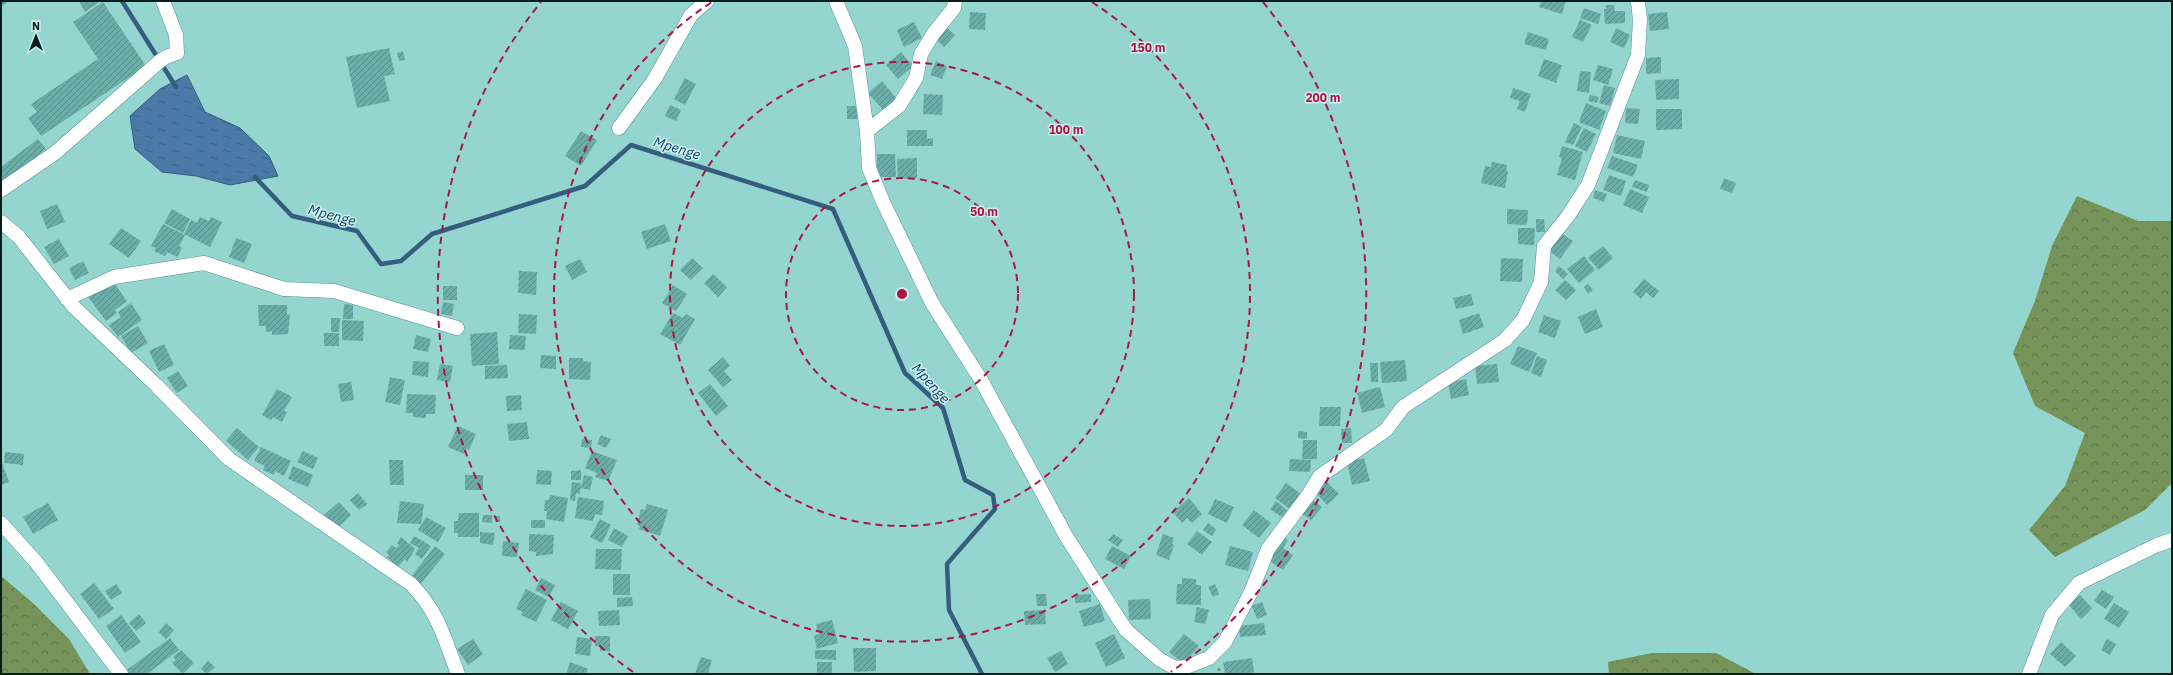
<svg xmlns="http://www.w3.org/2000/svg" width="2173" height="675" font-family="'IBM Plex Sans',sans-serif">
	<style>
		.forest { fill: url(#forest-crowns) }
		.water { fill: url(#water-ripples); stroke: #355e7e }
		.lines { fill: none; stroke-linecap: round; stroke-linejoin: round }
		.stream { stroke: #355e7e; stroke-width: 4.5 }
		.building { fill: url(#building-hatch) }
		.minor-casing { stroke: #559591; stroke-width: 15 }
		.path { stroke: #619491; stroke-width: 2.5; stroke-dasharray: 3 2; stroke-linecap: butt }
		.minor { stroke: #fff; stroke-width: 14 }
		.ring { fill: none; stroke: #ab1647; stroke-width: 2; stroke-dasharray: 7 5 }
		.labels { text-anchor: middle; stroke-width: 3; stroke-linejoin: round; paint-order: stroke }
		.water-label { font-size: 14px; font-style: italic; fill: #0a406e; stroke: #cfefec }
		.centre { fill: #ab1647; stroke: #cfefec; stroke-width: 2 }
		.ring-label { font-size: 12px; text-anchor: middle; font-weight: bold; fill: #ab1647; stroke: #cfefec; stroke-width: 3; stroke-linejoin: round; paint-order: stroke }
	</style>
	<defs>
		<pattern id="forest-crowns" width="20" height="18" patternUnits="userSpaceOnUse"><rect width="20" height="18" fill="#769359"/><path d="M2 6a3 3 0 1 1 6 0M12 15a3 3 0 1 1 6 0" fill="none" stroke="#5f7749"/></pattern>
		<pattern id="water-ripples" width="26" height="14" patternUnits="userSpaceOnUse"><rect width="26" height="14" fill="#4a79a7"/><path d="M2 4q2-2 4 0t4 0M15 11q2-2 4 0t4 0" fill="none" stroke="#3b6387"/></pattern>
		<pattern id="building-hatch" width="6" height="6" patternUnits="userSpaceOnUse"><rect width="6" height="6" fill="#6dada9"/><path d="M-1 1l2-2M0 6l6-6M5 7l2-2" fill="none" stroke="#578c89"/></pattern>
	</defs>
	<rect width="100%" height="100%" fill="#94d5d0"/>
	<path class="forest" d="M2077,196L2138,221H2172V483L2145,510L2055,557L2029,530L2065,486L2085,433L2035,406L2013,353L2035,301L2052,246Z
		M1,576L34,604L69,639L90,674H1Z
		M1652,653H1716L1756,674H1609L1608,662Z"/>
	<path class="water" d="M187,75L205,112L240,128L269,156L278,176L230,185L196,176L162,172L135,149L130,116L160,89Z"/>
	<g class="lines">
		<path class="stream" d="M122,1L176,87
			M255,177L292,216L357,231L381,264L401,261L432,234L585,186L631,145L833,209L905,373L943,408L965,480L993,495L995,509L947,564L949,610L982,674"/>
	</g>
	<path class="building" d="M1,1H9L1,7Z
		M79,1H101L85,12Z
		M1541,1H1566L1562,14L1539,7Z
		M103,2L146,66L41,136L28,118L37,112L31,104L98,59L73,22Z
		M1606,5H1614L1615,11H1625V23L1605,24L1604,9H1606Z
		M1584,8L1601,14L1598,24L1580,18Z
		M970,12L986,13L985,30L969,29Z
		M1667,12L1669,29L1650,31L1648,14Z
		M1580,20L1592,25L1583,42L1572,37Z
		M914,22L922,38L904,47L897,30Z
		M946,27L955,35L944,47L935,38Z
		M1616,28L1630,35L1624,48L1610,42Z
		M1528,32L1549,39L1546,50L1524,44Z
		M389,48L395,74L384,76L390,101L357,108L346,57Z
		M403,51L405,60L399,61L397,53Z
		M901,52L913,66L898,79L886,65Z
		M1661,57V73L1646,74V58Z
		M1544,59L1562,65L1556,83L1538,76Z
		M936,61L947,66L942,79L930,75Z
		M1598,65L1613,69L1608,85L1593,80Z
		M1580,71L1591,72L1589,93L1577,91Z
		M685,78L696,84L685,105L674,99Z
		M1679,79V99L1656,100L1655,80Z
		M882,81L896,98L883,110L868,93Z
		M1604,85L1615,88L1610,106L1599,103Z
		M1513,88L1531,94L1525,112L1517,109L1520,101L1510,98Z
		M924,94L943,95L942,115L923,114Z
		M1590,95L1599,97L1597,103L1588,101Z
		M1586,103L1606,111L1599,130L1579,122Z
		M670,105L681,110L676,121L665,116Z
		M847,106H861V119H847Z
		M1626,108L1640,109L1638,124L1625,123Z
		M1656,109H1682V129L1656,130Z
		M1574,123L1582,127L1573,145L1565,142Z
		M1584,128L1596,134L1587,152L1575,146Z
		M907,130H927V139L933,138V146H907Z
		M581,131L597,140L581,166L565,156Z
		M1617,135L1645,141L1641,159L1613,153Z
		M38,139L46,149L3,183L1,167Z
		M1562,146L1583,152L1575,180L1557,175L1562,158L1559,157Z
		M877,154H895L896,177H877Z
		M1612,156L1638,165L1633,177L1607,168Z
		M917,158V178L898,179L897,159Z
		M1492,162L1507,165L1506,170L1508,171L1505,188L1481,183L1485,166L1491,167Z
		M1609,175L1626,181L1621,196L1603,190Z
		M1724,178L1736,183L1732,193L1720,189Z
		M1635,180L1649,185L1647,192L1632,187Z
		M1630,189L1649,197L1642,213L1623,205Z
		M1595,190L1607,194L1604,202L1593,198Z
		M57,204L65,222L47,229L40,211Z
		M172,209L190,219L183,233L164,223Z
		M1507,209L1528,210L1527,225L1507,224Z
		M200,217L209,221L211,217L222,222L210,247L184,234L191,220L197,223Z
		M1536,219H1544L1545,232H1536Z
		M163,224L185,235L179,246L182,248L177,257L167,252L165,256L154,251L156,248L151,246Z
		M665,224L671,241L647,249L641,232Z
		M121,228L141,241L129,258L109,244Z
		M1518,228H1535L1534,245L1518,244Z
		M1561,233L1573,241L1560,259L1549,251Z
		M236,238L252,244L244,263L229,257Z
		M59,239L69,256L54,264L44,247Z
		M1603,246L1613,258L1599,270L1588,258Z
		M1584,256L1595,270L1579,283L1567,269Z
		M692,258L703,268L691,280L680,270Z
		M1501,258L1523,259L1522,282L1500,281Z
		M580,259L587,272L572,280L565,266Z
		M83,261L89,273L75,280L69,268Z
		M1559,266L1568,274L1563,279L1555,271Z
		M519,271L537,272L536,295L518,293Z
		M713,274L727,287L718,297L704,283Z
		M1644,279L1659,291L1653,298L1646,292L1641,299L1633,292Z
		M112,280L127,301L115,310L117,313L106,321L88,297Z
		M1565,280L1576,290L1566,300L1555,290Z
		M1588,284L1593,290L1588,294L1584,287Z
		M673,285L687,294L676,311L662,303Z
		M443,286H457V300H443Z
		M1471,294L1474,305L1456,309L1453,298Z
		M443,302L454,304L452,316L441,314Z
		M131,303L142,320L118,337L109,325L121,317L118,312Z
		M344,304L353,305V319H343Z
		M258,305H287V315L290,314L288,334L272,335V331L266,332V326H259Z
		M1596,309L1603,327L1585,334L1578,317Z
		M673,313L683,318L686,314L695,319L680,345L660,334Z
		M1479,313L1484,327L1463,334L1459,320Z
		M519,314L537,315L536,334L518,333Z
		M1544,315L1561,321L1555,338L1538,332Z
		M331,318H340L339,332H331Z
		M342,320L364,321L363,341L342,340Z
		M138,326L148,343L131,353L121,336Z
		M497,332L499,364L472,366L470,334Z
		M324,333H339V346H324Z
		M416,335L431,339L428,352L413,349Z
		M510,335L526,336L525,350L509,349Z
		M164,344L174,365L159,372L149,351Z
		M1518,346L1537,353L1529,372L1510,364Z
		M541,355L556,356V369L540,368Z
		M1537,356L1547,360L1541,377L1531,373Z
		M723,357L730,366L724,371L732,380L723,387L708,370Z
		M569,358H583V361L591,362L590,380L569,379Z
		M1405,360L1407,381L1382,383L1380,362Z
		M413,361L429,362L428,377L412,375Z
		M1370,363H1378V382H1371Z
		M440,364L453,366L450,382L437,380Z
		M1497,364L1499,382L1477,384L1475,366Z
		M507,365L508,378L485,379V366Z
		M178,371L188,386L177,393L167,378Z
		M390,377L405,380L400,405L385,402Z
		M1466,379L1469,395L1451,399L1448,383Z
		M351,382L354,400L341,402L338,384Z
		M710,384L728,406L716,416L698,393Z
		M1380,387L1385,407L1362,413L1357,393Z
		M277,389L292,397L284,411L287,412L282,422L273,417L271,420L262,415Z
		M407,394L436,395L435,414H426V418L413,417V413H406Z
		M521,395L522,410L507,411L506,396Z
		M1320,407H1341L1340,426H1319Z
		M527,422L529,439L509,441L507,424Z
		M458,426L476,434L469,450L466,449L464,454L448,447Z
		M237,428L259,447L248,460L226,441Z
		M1351,428L1352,443H1342L1341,429Z
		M1298,431L1307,432V439L1298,438Z
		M601,435L611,439L606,448L597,444Z
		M582,439L592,440L591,448L581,447Z
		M1303,440H1317V459H1302Z
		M261,447L291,461L284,476L275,471L274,475L263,470L265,466L254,461Z
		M303,451L318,458L313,469L297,462Z
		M592,451L617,460L608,481L595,477L597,473L585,468Z
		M5,452L24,454L23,465L4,463Z
		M1364,458L1370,481L1352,485L1347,462Z
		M1290,459L1311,460L1310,472L1289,471Z
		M1,460L9,482L1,485Z
		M389,460H403L404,485H390Z
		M293,466L313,475L308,487L288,479Z
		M537,470L552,471L551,485L536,484Z
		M581,470V480H571V471Z
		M465,475H483V490H465Z
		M584,475L593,477L590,490L581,488Z
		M1326,481L1339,494L1327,505L1315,492Z
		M572,482L581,483L580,494L576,493L575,501L570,500Z
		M1286,483L1301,494L1290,509L1275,498Z
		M358,493L367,504L359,510L350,500Z
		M550,495L568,498L564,522L546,519L547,511H544L545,500H549Z
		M578,497L604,501L602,515L595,514L593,521L575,518Z
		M1189,498L1202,514L1192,523L1187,518L1182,523L1173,512Z
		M1215,499L1234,507L1227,523L1208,514Z
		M1313,500L1322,507L1311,520L1302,514Z
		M400,501L424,504L421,524L397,523Z
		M1276,501L1288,511L1283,518L1270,509Z
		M339,502L351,515L336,529L323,516Z
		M48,503L58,520L33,534L23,517Z
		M647,504L668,510L660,536L639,529L640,526L637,524L641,509L645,510Z
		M1254,510L1271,523L1259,538L1242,525Z
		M459,513H479V537H458V533H454V521H458Z
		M483,515H492V523L482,522Z
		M496,516H500V522H495Z
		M426,517L446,528L438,542L418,530Z
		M600,519L611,525L602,543L590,537Z
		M531,520H545V528H531Z
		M1208,523L1216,529L1212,536L1203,530Z
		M614,528L628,536L622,547L608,540Z
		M1197,531L1212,542L1202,555L1187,544Z
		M480,532L495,533L493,545L480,543Z
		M529,534L554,535L553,554L536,556V552L529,551Z
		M1113,534L1123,540L1118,547L1108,540Z
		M1163,534L1174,538L1172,544L1174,545L1169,560L1156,555Z
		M1281,535L1288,540L1283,548L1293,555L1283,570L1265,558Z
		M414,536L431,546L422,559L415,554L419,548L410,543Z
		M401,537L415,549L407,562L405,559L398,567L387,557L389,555L386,552L392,545L396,548L399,545L397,543Z
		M503,541L519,543L517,557L502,556Z
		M435,546L445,554L419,586L410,578Z
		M1112,546L1131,556L1124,569L1105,559Z
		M1230,546L1253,552L1248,571L1225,565Z
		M596,549H622L621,570L595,569Z
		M613,574H630V595H613Z
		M541,578L555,585L549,597L535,590Z
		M1182,578L1196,579V585H1201V605L1176,604L1177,584H1182Z
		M94,583L114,609L99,619L80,594Z
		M116,584L122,593L111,600L105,591Z
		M1215,584L1219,594L1213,597L1208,587Z
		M526,589L547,600L536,622L521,615L523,612L516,609Z
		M2102,590L2114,597L2106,609L2094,601Z
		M1036,594H1046L1047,606H1037Z
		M1091,594V602L1075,603V595Z
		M2080,595L2092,608L2081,619L2069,605Z
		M632,597L633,606L617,607V598Z
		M1150,599L1151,619L1129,620L1128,600Z
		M561,602L578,611L568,629L551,620Z
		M1262,602L1267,615L1257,619L1252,606Z
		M2114,603L2129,612L2119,628L2104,619Z
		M1100,604L1105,621L1084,627L1079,611Z
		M1197,607L1209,610L1205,624L1194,622Z
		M619,610L620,625L599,626L598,611Z
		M1045,610L1046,624L1025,625L1024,611Z
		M139,614L146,623L136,631L129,623Z
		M121,615L141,642L125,653L106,626Z
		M832,620L838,643L817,649L814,636L819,634L816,624Z
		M166,623L174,630L166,639L159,632Z
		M1264,623L1266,635L1240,637L1239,626Z
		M1114,634L1125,658L1106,667L1095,643Z
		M1184,634L1199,646L1184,664L1169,652Z
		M595,636H610V651H600V646H595Z
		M577,637L592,639L590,656L575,654Z
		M170,638L179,650L147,674H126L124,672Z
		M473,639L483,654L468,665L457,649Z
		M2107,639L2116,644L2110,655L2101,650Z
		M2061,642L2076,656L2065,667L2050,654Z
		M853,648H876V671L854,672Z
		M181,650L194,663L183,674L172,663L176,660L173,657Z
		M815,650H836V660L815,659Z
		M1061,651L1068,664L1055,672L1047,658Z
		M701,657L712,660L708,674H695Z
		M1252,658L1254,672L1249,674H1225L1223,662Z
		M208,661L215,667L207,674L201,669Z
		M570,662L588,669L586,674H566Z
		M817,662H832V674H817Z"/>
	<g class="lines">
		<g class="minor-casing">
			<path id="minor" d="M836,1L855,46L867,131L869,168L883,202L932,303L981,380L1066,536L1120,621L1126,630L1159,659L1175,668L1186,667L1209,658L1225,642L1251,592L1268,549L1309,494L1320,476L1386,430L1403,407L1505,340L1523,320L1541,282L1544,246L1568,216L1588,185L1638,55L1640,20L1638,1
				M619,128L654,80L691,15L707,1
				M867,131L899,106L916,78L921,54L933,34L954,8L955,1
				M1,190L55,153L160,61L166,57L177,53L176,35L163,1
				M1,222L19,237L74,307L156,385L229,459L411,584C439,613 444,638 458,674
				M67,299L114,277L204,263L284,289L334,291L457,328
				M1,523L36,562L121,674
				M2029,674L2052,615L2079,583L2157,545L2172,540"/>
		</g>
		<path class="path" d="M1219,668V674"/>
		<use href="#minor" class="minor"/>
	</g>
	<g class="ring">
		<circle cx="902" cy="294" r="116"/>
		<circle cx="902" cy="294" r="232"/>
		<path d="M1092 2A348 348 0 1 1 712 2"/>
		<path d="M633 672A464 464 0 0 1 541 2M1263 2A464 464 0 0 1 1171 672"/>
	</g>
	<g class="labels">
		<g class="water-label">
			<text transform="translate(677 148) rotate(17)" y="5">Mpenge</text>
			<text transform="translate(332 215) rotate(15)" y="5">Mpenge</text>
			<text transform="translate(931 383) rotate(48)" y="5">Mpenge</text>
		</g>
	</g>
	<circle cx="902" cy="294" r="6" class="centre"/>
	<g class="ring-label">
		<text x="1148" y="52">150 m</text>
		<text x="1323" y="102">200 m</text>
		<text x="1066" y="134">100 m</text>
		<text x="984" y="216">50 m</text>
	</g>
	<rect width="2173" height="675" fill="none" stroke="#031e1d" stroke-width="4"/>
	<g transform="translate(36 36)" stroke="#cfefec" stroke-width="3" paint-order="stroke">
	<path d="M0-3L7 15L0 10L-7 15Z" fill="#031e1d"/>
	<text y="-6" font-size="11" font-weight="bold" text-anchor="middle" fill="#031e1d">N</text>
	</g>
</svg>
